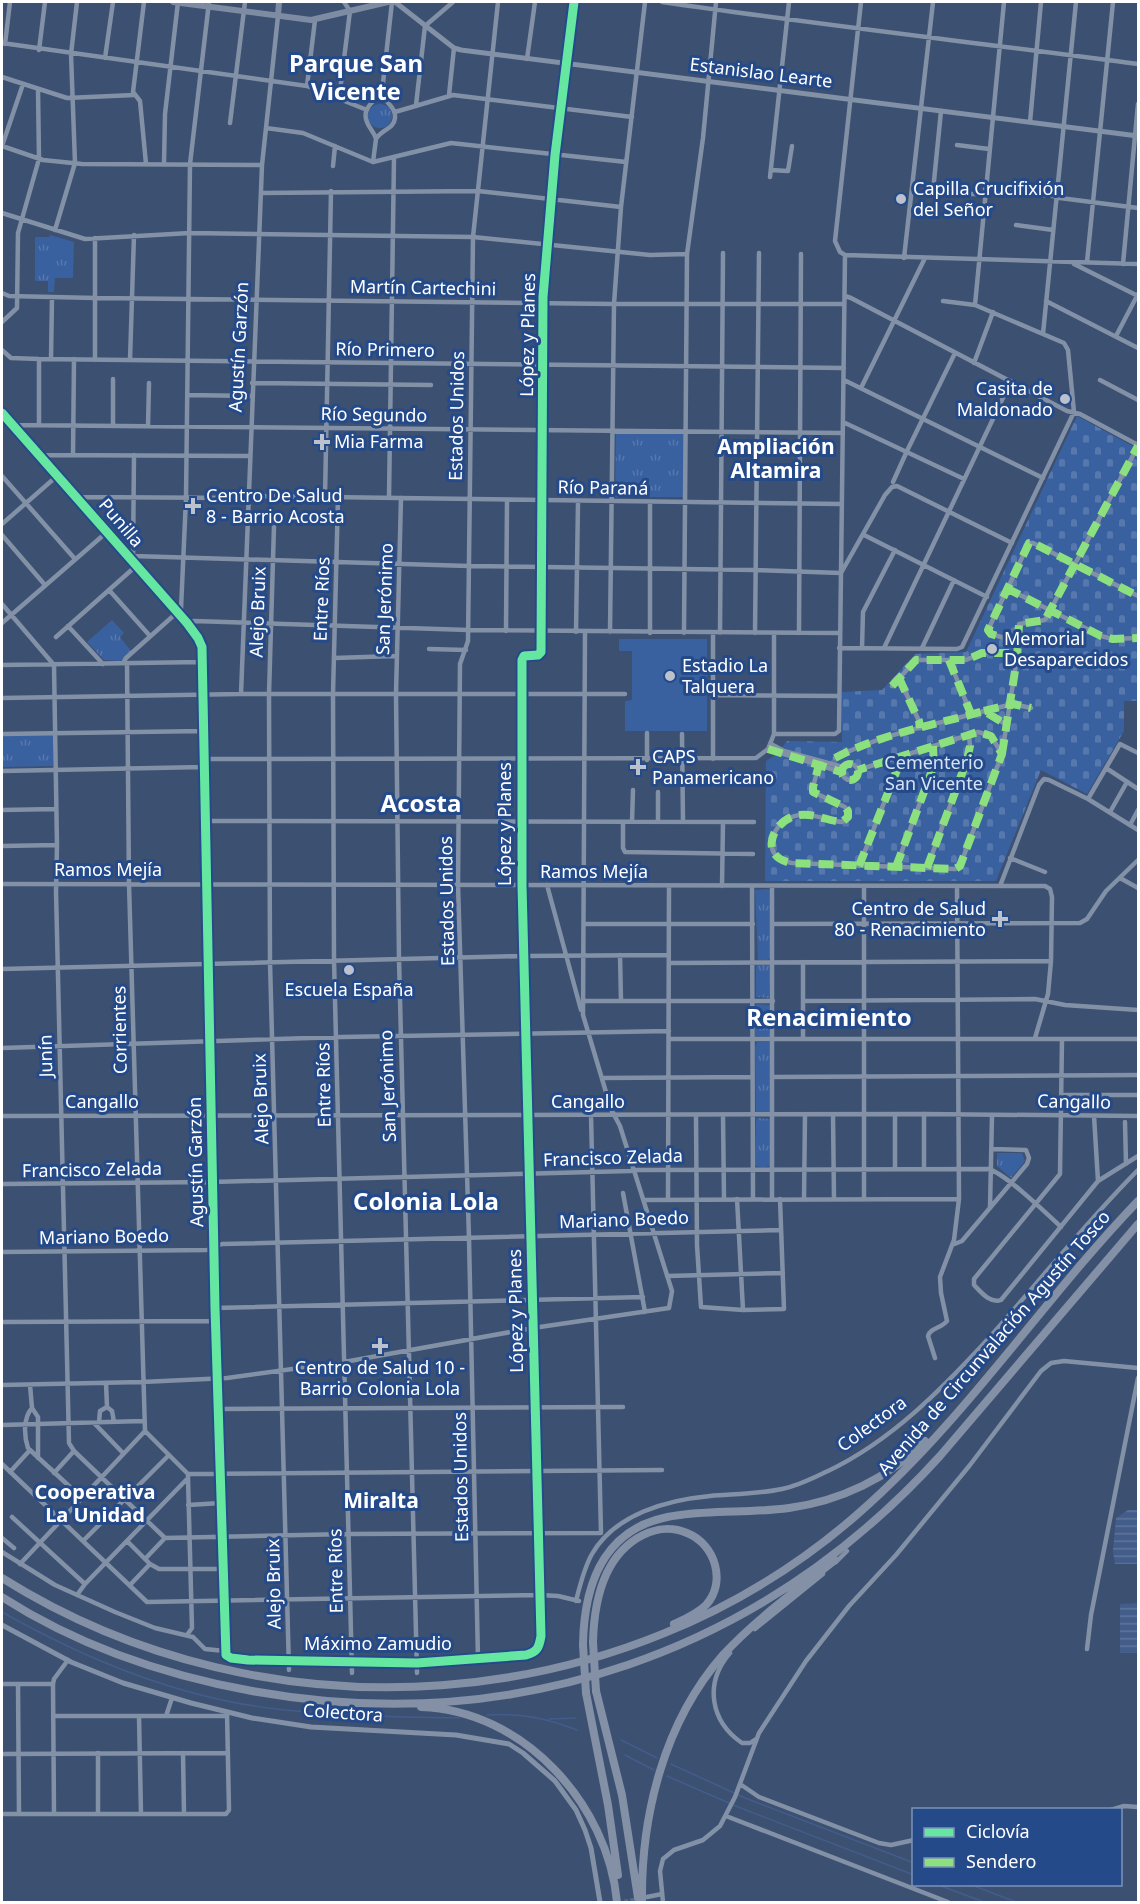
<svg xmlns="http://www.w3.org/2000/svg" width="1140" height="1904" font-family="'Noto Sans',sans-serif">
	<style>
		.grass { fill: url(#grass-tufts) }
		.cemetery { fill: url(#cemetery-stones) }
		.pitch { fill: #39609f }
		.water { fill: url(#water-rules) }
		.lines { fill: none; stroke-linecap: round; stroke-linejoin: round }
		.stream { stroke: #435d8a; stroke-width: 1.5 }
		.minor-tunnel { stroke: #596a87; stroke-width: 4.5; stroke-dasharray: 4.5 2; stroke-linecap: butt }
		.minor { stroke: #8391a7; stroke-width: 4.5 }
		.tertiary { stroke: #8391a7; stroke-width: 5 }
		.secondary { stroke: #7e8ca3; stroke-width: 6 }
		.motorway { stroke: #8390a5; stroke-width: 8 }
		.motorway-bridge { stroke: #8390a5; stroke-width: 8 }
		.quiet { stroke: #8de07e; stroke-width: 8; stroke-dasharray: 15 8; stroke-linecap: butt }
		.cycleway-casing { stroke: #254a89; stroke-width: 13 }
		.cycleway { stroke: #66e7a1; stroke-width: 9 }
		.poi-dot { fill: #bbc2ce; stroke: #254a89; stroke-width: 2 }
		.labels { text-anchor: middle; stroke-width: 6; stroke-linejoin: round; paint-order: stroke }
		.street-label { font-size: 18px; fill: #fff; stroke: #254a89 }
		.poi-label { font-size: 18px; fill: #fff; stroke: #254a89; text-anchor: start }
		.park-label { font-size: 18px; fill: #d6e3f7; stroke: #254a89 }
		.neighbourhood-label { font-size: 20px; font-weight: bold; fill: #fff; stroke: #254a89 }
		.quarter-label { font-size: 21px; font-weight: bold; fill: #fff; stroke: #254a89 }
		.district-label { font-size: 24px; font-weight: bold; fill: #fff; stroke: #254a89 }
	</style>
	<defs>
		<pattern id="grass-tufts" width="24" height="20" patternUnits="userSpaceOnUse" patternTransform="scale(1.5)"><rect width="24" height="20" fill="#39609f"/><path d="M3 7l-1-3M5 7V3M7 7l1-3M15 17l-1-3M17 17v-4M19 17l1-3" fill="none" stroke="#5778ad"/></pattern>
		<pattern id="cemetery-stones" width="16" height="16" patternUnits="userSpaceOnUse" patternTransform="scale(1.5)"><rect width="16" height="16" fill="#39609f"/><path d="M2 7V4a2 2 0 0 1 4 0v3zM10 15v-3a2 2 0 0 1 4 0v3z" fill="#5778ad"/></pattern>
		<pattern id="water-rules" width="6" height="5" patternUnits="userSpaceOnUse" patternTransform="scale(1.5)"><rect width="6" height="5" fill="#435d8a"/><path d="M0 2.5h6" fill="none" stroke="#5f759c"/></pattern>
	</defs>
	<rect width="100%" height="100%" fill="#3c5072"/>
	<path class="grass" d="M368 116a12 12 0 1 1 24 0a12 12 0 1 1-24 0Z
		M50,235L74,242L73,278H55L54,292H48V281H35V237H49Z
		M616,433L684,434V497H615Z
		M112,620L124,633L120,637L131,651L120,661L104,660L87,642Z
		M53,735V766L2,767V736Z
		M768,889L770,890L771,956L768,960H758L755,890Z
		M757,965H770L771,967L769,998L756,997V966Z
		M757,1004L770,1005L771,1035L769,1037L755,1036V1006Z
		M757,1042H770V1113H756L755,1047Z
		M758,1118L770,1119V1166C766,1167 758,1168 755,1165L756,1119Z
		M997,1153H1022L1025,1161L1011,1178L997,1166Z"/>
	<path class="cemetery" d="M1077,416L1138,449V701H1124V731L1087,794L1041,770L996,881H765L766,761L777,754L787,741L842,742V692L882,690L915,654L966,652Z"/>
	<path class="pitch" d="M619,639H707V731H625V701L632,700V651H619Z"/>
	<path class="water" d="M1128,1510H1138V1564H1115L1113,1551L1116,1518Z
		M1138,1603V1653H1120V1604Z"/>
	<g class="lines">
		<path class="stream" d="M2,1612C85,1659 180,1698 276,1709C337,1716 399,1717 459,1718
			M487,1715C521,1713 546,1718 577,1730
			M549,1719L576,1718
			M621,1740L657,1758
			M625,1755L654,1770
			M671,1764L745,1798L914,1863
			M667,1776L729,1803
			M733,1805L914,1875
			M936,1884L984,1902
			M969,1884L1016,1902"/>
		<path class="minor-tunnel" d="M624,1902L639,1899"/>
		<path class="minor" d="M144,2L133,92L140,101L146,164
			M662,2C821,25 980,43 1138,64
			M861,2L835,241L840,252L845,255L1138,264
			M2,43L307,86L367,110
			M5,44L10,2
			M39,50L45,2
			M105,58L113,2
			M527,59L535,2
			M2,77L67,98L134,95
			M307,86L315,20
			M382,92C375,101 361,108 367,122C369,128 374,132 376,139C381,130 394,129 395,118C396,106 384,103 382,92L392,2
			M449,95L454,48
			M339,99L350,11L344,2
			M416,105L425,26L453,2
			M941,111L933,191L944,194H985
			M395,112L453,95L632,117
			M1030,122L1041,2
			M230,123L245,2
			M266,128L303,133L373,162L451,143L626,162
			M957,145L989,149
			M2,146L43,160L82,164L262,165
			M2,146L23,84
			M373,162L376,139
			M164,164L165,114L178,2
			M333,166L335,146
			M771,170L788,171L792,146
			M770,177L789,2
			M985,189L1053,196L1060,198L1138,208
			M261,193L478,191L621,207
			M2,213L85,239L190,233L473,237L650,255L687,254
			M1016,225L1053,230
			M55,230L75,163L71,54L77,2
			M904,258L933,2
			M1087,262L1113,2
			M1074,264L1138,296
			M1123,264L1138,104
			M2,293L9,296L95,298L614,304H844
			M845,296L851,298L1067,411L1080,414L1138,445
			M1046,301L1138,348
			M975,305L1004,2
			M2,322L17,308L18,233L39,159L38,89
			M1043,334L1076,2
			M1116,336L1138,294
			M2,350L11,358L39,359L844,368
			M39,359V425
			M51,359L52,297
			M95,360V238
			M130,360L134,235
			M974,363L993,312
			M844,380L1043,478
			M1100,380L1138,400
			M252,383L431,385
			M861,388L925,258
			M188,395L251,396
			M2,413L187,623L198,638L202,647L215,1308L226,1655L231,1658L248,1660L417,1663L526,1655C537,1652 539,1648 541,1636L522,885V660L524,656L538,655L541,652L543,297L555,155L574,2
			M843,422L964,479
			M12,425L843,433
			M113,426V379
			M148,426L149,383
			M39,455L249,456
			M73,455L74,359
			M2,476L75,559
			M893,482L907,451L955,353
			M76,497L242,498L254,496L842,504
			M325,497L331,191
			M338,497L333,694L334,960L352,1673
			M389,498L394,158
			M401,498L396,694L399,959L417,1673
			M650,502V633
			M2,524L57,476
			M274,526L269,694L270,962L289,1670
			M2,535L45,585
			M864,535L987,597
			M133,556L469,566L755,570L841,573L885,495L892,487L897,486L1012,543
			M133,557L134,455
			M1006,588L1101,636L1113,639L1138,638
			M109,590L150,636
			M2,604L54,665
			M2,623L107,532
			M187,623L194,621L468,630L839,633
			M68,626L103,664
			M506,631L507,501
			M576,632L578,502
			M610,632L614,304L621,207L645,2
			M684,633L687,254L703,138L716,2
			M713,633V759
			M720,633L723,253
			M755,633L759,253
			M799,633L801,254
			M56,637L136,566
			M1018,642L991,634L988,630L1029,543H1033L1138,596
			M839,648L957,649L962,647L1074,412L1068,350L1064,343L975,305L943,301
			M862,648L863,612L895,550
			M884,648L1011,381
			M922,648L954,580
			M429,649L466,650
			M334,658L396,656
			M949,660L971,714
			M123,663L126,658L181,609L186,498L190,164L209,2
			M127,663L129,884L145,1431
			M2,665L202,662
			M54,665L57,845L56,891L69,1443L74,1451L165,1538
			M899,678L919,721L920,728
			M892,686L916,660H966L982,653H1018
			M241,694L262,165L278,16
			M713,695L839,696
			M2,698L241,694H625
			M984,711L1013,704L1031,708
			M647,733V760
			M2,734L204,731
			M682,734L683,822
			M774,734H835L839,731L845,255
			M771,744L784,751L843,767
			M768,749L841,772
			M1002,754L1017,658L1019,624L1045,620L1138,446
			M835,758C881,734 934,725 984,711L1007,725
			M204,759L756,758L768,749L774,734V633
			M820,761L813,787V792L845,807L848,811V817L842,822C829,821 813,813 800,815C772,818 757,858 792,863L955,869L960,866L1002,754L991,736L978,732L858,770
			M842 772a8 8 0 1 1 16 0a8 8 0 1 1-16 0Z
			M1106,768L1138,789
			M2,771L204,767
			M658,792V822
			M1088,799L1120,744L1138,753
			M2,810L56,809
			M1110,812L1127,782
			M205,821L754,822
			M632,822L633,790
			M623,823V848L625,852L753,854
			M1130,825L1138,810
			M2,846L57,845
			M1010,858L1045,872
			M859,866L897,770L895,758
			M896,867L934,765L933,746
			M927,868L967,760L970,746L969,735
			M1120,878L1138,888
			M2,884L1045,886L1050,889L1052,897L1051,961L1048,994L1035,1038
			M547,885L581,1010
			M722,886L723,822
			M752,886L753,1199
			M772,886V1199
			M864,886V1199
			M1000,886L1039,785L1044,779L1049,780L1088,799L1138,830
			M584,924H753
			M772,924L1080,923L1087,919L1106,891L1138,860
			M620,955L621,1001
			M669,963L1051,961
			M2,969L523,956L669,955
			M583,1001H773
			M803,1001L1035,999L1065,1005L1138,1010
			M669,1039H1138
			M803,1039V962
			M1062,1039L1060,1174L974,1279V1285C981,1292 990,1304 1001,1300L1098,1181L1094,1116
			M2,1048L342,1037L669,1031
			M772,1077L1138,1075
			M602,1078L752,1077
			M1061,1095H1138
			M924,1114V1168
			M833,1115L834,1199
			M895,1115V1168
			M2,1116L924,1114L1138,1116
			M696,1116L697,1245L701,1307L743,1310L784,1309L780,1199
			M723,1116L724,1199
			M1125,1122L1126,1164
			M1098,1181L1138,1156
			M2,1184L212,1182L630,1171L638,1170L988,1169C1004,1172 1047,1214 1061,1227
			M623,1193L645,1312
			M737,1199L743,1310
			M804,1199L805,1115
			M644,1200L959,1199
			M668,1200L669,886
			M990,1208L992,1115
			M952,1245L962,1241L1027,1164L1029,1158L1026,1150L992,1149
			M2,1252L207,1250L222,1244L781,1230
			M667,1276L783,1273
			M215,1308L643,1297
			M2,1322L215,1321
			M935,1358L928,1336C930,1328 942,1328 947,1321L941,1293L940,1277L954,1240L959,1199L957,886
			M106,1383L107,1407
			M2,1385L142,1382L227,1378L344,1362L533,1328L669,1308L672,1291L620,1126L611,1109L583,1015L585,632
			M30,1385L32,1408
			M218,1409L623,1407
			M99,1422L100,1411L107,1407L112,1411L114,1422
			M94,1423L123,1453
			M2,1425L143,1421
			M145,1431L188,1474
			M38,1458V1417L32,1408C23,1418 24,1436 28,1448L30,1450L82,1498
			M2,1464L147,1602L540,1595L558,1596L579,1601
			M10,1472L30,1450
			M54,1473L74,1451
			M188,1474L662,1470
			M188,1505L221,1503
			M12,1517L85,1584
			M2,1538L14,1548
			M165,1538L348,1534L601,1533L591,1115
			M83,1541L168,1456
			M127,1541L150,1564L159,1569H223
			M2,1552L55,1585L115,1612L155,1628L193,1637L205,1649L225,1651
			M145,1559L165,1538
			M836,1562L847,1551
			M20,1564L145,1431
			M130,1585L150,1564
			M77,1595L85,1584L188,1478V1474
			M576,1601C580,1585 584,1568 592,1554C615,1514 667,1500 710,1496C734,1494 758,1494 782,1489C798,1486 813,1478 828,1471C891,1441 941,1390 988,1339C1038,1283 1085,1223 1138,1170
			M755,1629L823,1574
			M187,1635L192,1628L188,1478
			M1087,1649L1091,1615L1138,1378
			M730,1653C704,1683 710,1721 742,1743H750L756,1739
			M478,1659L469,1238L458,885L460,664L468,641L473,237L498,2
			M2,1684H53
			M18,1684L19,1814
			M53,1716H227
			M139,1716L141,1814
			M166,1716L172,1698
			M183,1753L184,1814
			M2,1754L228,1753
			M740,1784L759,1797L879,1843L891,1845L914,1840
			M1111,1810L1124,1806L1138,1807
			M2,1814H226L229,1810L227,1712
			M54,1814L53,1684L54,1679L68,1660
			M98,1814V1753
			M726,1816L948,1902
			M647,1897L662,1894
			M663,1902L660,1871L663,1859L674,1850L703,1840L720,1826L735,1797L759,1733L806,1661L849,1606L896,1555L970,1465L1041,1371L1051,1363L1064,1361L1138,1368"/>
		<path class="tertiary" d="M395,2L454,48L461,50L1138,136
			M2,1625L71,1662L123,1683L191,1703L252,1718L311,1727L456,1735L509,1744L523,1753L555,1781L576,1810L585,1830L591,1848L600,1902"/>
		<path class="secondary" d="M173,2L311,20L388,2
			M278,16L279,2"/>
		<path class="motorway" d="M2,1578C266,1744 625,1720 860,1512C965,1420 1042,1301 1138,1201
			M2,1597C77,1645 164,1675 252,1691C515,1738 761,1653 940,1456L1138,1224
			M593,1642C594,1602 603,1555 643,1535C657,1528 673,1527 687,1533C715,1544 727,1582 706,1605C697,1614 685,1619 674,1624
			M583,1645C584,1579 607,1523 680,1515C716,1510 753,1513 789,1508C840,1501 889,1478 925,1441
			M596,1691L622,1795L638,1898
			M586,1693L608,1805L618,1875
			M421,1707C523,1710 608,1804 617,1902
			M642,1902C641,1815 664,1722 723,1655C756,1619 797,1590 835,1560"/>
		<path class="motorway-bridge" d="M593,1642L596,1691
			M583,1645L586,1693"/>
		<path class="quiet" d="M1006,588L1101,636L1113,639L1138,638
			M1018,642L991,634L988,630L1029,543H1033L1138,596
			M949,660L971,714
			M899,678L919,721L920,728
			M892,686L916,660H966L982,653H1018
			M984,711L1013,704L1031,708
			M768,749L841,772
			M1002,754L1017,658L1019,624L1045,620L1138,446
			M835,758C881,734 934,725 984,711L1007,725
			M820,761L813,787V792L845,807L848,811V817L842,822C829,821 813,813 800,815C772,818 757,858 792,863L955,869L960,866L1002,754L991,736L978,732L858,770
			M842 772a8 8 0 1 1 16 0a8 8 0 1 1-16 0Z
			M859,866L897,770L895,758
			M896,867L934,765L933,746
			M927,868L967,760L970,746L969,735"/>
		<g class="cycleway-casing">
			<path id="cycleway" d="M2,413L187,623L198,638L202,647L215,1308L226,1655L231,1658L248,1660L417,1663L526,1655C537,1652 539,1648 541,1636L522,885V660L524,656L538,655L541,652L543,297L555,155L574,2"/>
		</g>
		<use href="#cycleway" class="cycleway"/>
	</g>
	<g class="poi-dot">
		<circle cx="901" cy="199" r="6"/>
		<circle cx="1065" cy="399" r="6"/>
		<path d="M319 433h6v6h6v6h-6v6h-6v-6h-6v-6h6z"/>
		<path d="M190 497h6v6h6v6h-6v6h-6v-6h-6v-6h6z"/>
		<circle cx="992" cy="649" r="6"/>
		<circle cx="670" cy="676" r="6"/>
		<path d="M635 758h6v6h6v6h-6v6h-6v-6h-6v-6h6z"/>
		<path d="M997 910h6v6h6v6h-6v6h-6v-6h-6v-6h6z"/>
		<circle cx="349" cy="970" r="6"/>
		<path d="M377 1337h6v6h6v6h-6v6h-6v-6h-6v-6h6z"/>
	</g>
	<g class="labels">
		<g class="street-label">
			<text transform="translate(761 73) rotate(7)" y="6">Estanislao Learte</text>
			<text transform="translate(423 288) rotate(1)" y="6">Martín Cartechini</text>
			<text transform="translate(528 335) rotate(-89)" y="6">López y Planes</text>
			<text transform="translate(239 347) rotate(-87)" y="6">Agustín Garzón</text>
			<text transform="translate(385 350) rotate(1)" y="6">Río Primero</text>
			<text transform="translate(374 415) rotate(1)" y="6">Río Segundo</text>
			<text transform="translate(457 416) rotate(-89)" y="6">Estados Unidos</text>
			<text transform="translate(603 488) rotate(1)" y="6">Río Paraná</text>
			<text transform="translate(121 523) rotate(49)" y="6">Punilla</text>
			<text transform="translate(322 599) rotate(-88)" y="6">Entre Ríos</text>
			<text transform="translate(385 599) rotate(-88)" y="6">San Jerónimo</text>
			<text transform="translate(258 612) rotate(-88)" y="6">Alejo Bruix</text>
			<text transform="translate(505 824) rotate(-90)" y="6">López y Planes</text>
			<text x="108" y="876">Ramos Mejía</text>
			<text x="594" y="878">Ramos Mejía</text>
			<text transform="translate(447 901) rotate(-91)" y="6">Estados Unidos</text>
			<text transform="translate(120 1030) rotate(-91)" y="6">Corrientes</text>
			<text transform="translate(46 1056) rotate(-91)" y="6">Junín</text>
			<text transform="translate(324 1085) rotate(-91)" y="6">Entre Ríos</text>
			<text transform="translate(388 1086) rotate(-92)" y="6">San Jerónimo</text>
			<text transform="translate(261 1099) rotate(-92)" y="6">Alejo Bruix</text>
			<text x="102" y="1108">Cangallo</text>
			<text x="588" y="1108">Cangallo</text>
			<text transform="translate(1074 1102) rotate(1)" y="6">Cangallo</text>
			<text transform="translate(613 1158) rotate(-2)" y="6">Francisco Zelada</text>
			<text transform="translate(196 1162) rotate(-91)" y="6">Agustín Garzón</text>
			<text transform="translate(92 1170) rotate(-1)" y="6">Francisco Zelada</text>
			<text transform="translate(624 1220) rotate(-2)" y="6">Mariano Boedo</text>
			<text transform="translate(104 1237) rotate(-1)" y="6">Mariano Boedo</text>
			<text transform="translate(516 1311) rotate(-91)" y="6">López y Planes</text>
			<text transform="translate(994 1343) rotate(-49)" y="6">Avenida de Circunvalación Agustín Tosco</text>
			<text transform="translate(872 1424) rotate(-36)" y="6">Colectora</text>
			<text transform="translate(461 1477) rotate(-91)" y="6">Estados Unidos</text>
			<text transform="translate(336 1571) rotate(-91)" y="6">Entre Ríos</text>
			<text transform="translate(274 1584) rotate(-91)" y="6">Alejo Bruix</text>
			<text x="378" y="1650">Máximo Zamudio</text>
			<text transform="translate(343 1713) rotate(4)" y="6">Colectora</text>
		</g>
		<g class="poi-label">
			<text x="913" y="195">Capilla Crucifixión<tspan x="913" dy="21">del Señor</tspan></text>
			<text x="1053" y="395" text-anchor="end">Casita de<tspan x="1053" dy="21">Maldonado</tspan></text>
			<text x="334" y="448">Mia Farma</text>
			<text x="206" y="502">Centro De Salud<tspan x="206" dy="21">8 - Barrio Acosta</tspan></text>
			<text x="1004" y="645">Memorial<tspan x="1004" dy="21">Desaparecidos</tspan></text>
			<text x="682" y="672">Estadio La<tspan x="682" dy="21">Talquera</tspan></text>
			<text x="652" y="763">CAPS<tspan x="652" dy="21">Panamericano</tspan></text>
			<text x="986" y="915" text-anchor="end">Centro de Salud<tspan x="986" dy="21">80 - Renacimiento</tspan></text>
			<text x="349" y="996" text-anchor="middle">Escuela España</text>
			<text x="380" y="1374" text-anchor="middle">Centro de Salud 10 -<tspan x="380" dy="21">Barrio Colonia Lola</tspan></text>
		</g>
		<g class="park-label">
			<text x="934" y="769">Cementerio<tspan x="934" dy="21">San Vicente</tspan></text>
		</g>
		<g class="neighbourhood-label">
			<text x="95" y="1499">Cooperativa<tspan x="95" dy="23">La Unidad</tspan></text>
		</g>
		<g class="quarter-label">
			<text x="776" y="454">Ampliación<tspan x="776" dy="24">Altamira</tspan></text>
			<text x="381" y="1508">Miralta</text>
		</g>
		<g class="district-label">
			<text x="356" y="72">Parque San<tspan x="356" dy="28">Vicente</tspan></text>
			<text x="421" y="812">Acosta</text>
			<text x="829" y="1026">Renacimiento</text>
			<text x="426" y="1210">Colonia Lola</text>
		</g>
	</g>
	<rect width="1140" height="1904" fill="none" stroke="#ffffff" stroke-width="6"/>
	<rect x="912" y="1808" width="210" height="78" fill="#254a89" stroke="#7c92b8" stroke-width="1.5"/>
	<rect x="924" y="1828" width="30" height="9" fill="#66e7a1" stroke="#7c92b8" stroke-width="1.5"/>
	<text x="966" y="1838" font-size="18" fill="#ffffff">Ciclovía</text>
	<rect x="924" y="1858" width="30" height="9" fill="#8de07e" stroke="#7c92b8" stroke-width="1.5"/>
	<text x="966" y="1868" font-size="18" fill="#ffffff">Sendero</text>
</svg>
